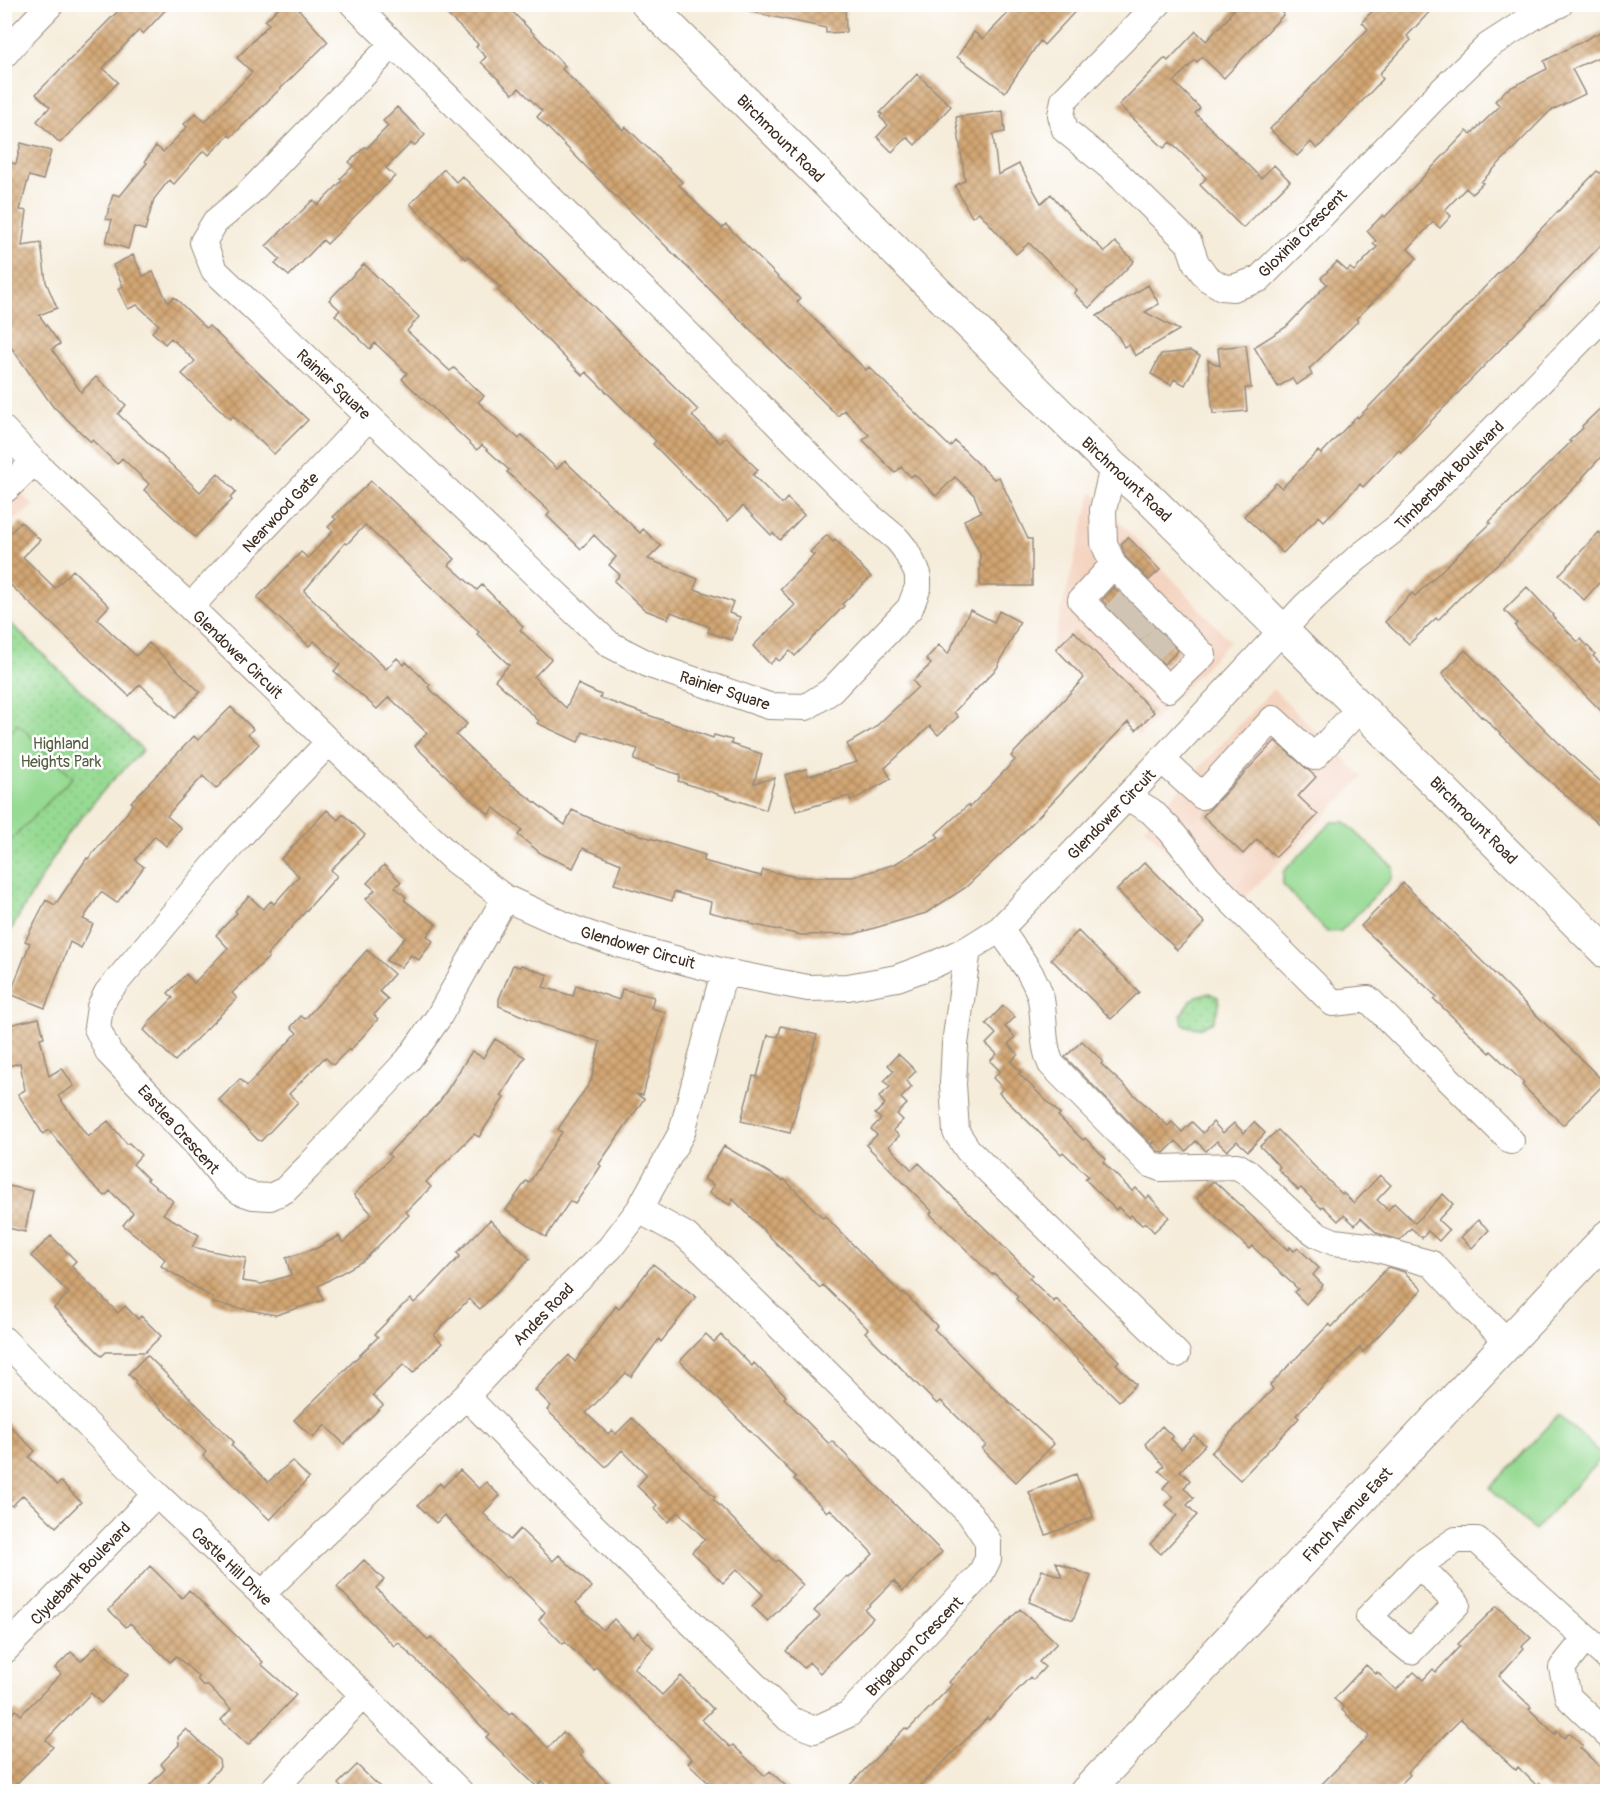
<svg xmlns="http://www.w3.org/2000/svg" width="1612" height="1796" font-family="Pangolin,sans-serif">
	<style>
		.built { fill: #f4d3c0 }
		.park { fill: url(#park-dots); stroke: #688258; stroke-width: 1.5 }
		.garden { fill: #96da93; stroke: #688258; stroke-width: 1.5 }
		.building { fill: url(#building-cross-hatch) }
		.lines { fill: none; stroke-linecap: round; stroke-linejoin: round }
		.minor-tunnel { stroke: #d0c5b4; stroke-width: 26; stroke-dasharray: 26 13; stroke-linecap: butt }
		.minor-casing { stroke: #988b7c; stroke-width: 28 }
		.major-casing { stroke: #988b7c; stroke-width: 34 }
		.minor { stroke: #fff; stroke-width: 26 }
		.major { stroke: #fff; stroke-width: 32 }
		.labels { text-anchor: middle; stroke-width: 5; stroke-linejoin: round; paint-order: stroke }
		.street-label { font-size: 16px; fill: #3b2a1e; stroke: #fff }
		.park-label { font-size: 16px; fill: #565f41; stroke: #fff }
	</style>
	<defs>
		<pattern id="park-dots" width="8" height="8" patternUnits="userSpaceOnUse" patternTransform="scale(1.5)"><rect width="8" height="8" fill="#96da93"/><path d="M2 2h.1M6 6h.1" fill="none" stroke="#82bb7e" stroke-width="1.8" stroke-linecap="round"/></pattern>
		<pattern id="building-cross-hatch" width="8" height="8" patternUnits="userSpaceOnUse" patternTransform="scale(1.5)"><rect width="8" height="8" fill="#d2a673"/><path d="M0 0l8 8M0 8l8-8" fill="none" stroke="#ac875e"/></pattern>
	</defs>
	<rect width="100%" height="100%" fill="#fff"/>
	<filter id="ink" filterUnits="userSpaceOnUse"><feTurbulence type="fractalNoise" baseFrequency=".0167" numOctaves="2"/><feDisplacementMap in="SourceGraphic" scale="12" xChannelSelector="R" yChannelSelector="G"/><feConvolveMatrix kernelMatrix="1 2 1 2 8 2 1 2 1" color-interpolation-filters="sRGB"/></filter>
	<filter id="wash" filterUnits="userSpaceOnUse"><feTurbulence type="fractalNoise" baseFrequency=".008" numOctaves="4" result="noise"/><feDisplacementMap in="SourceGraphic" scale="24" xChannelSelector="R" yChannelSelector="G"/><feGaussianBlur stdDeviation="1.35" result="paint"/><feColorMatrix in="noise" values="0 0 0 0 0 0 0 0 0 0 0 0 0 0 0 0 0 1.4 0 .05"/><feComposite in="paint" operator="in"/></filter>
	<g filter="url(#wash)">
		<rect width="100%" height="100%" fill="#f5ecda"/>
		<path class="built" d="M4,478L35,506L5,526H4Z
			M1092,492L1230,641L1139,736L1051,650Z
			M1273,689L1363,777L1229,914L1144,827Z"/>
		<path class="park" d="M5,618L143,750L108,785L66,836L5,940Z
			M1209,993L1218,997L1219,1006L1213,1022C1202,1028 1195,1030 1183,1024L1181,1015L1192,999Z"/>
		<path class="garden" d="M18,724L73,777L5,846V738Z
			M1332,822H1345L1393,867L1392,878L1341,931L1327,932L1283,885V872Z
			M1559,1415L1603,1456L1535,1530L1490,1488Z"/>
		<g id="blocks">
			<path class="building" d="M125,4H171L143,34L139,30L103,68L118,82L60,143L37,121L50,107L36,94Z
				M282,4H294L328,42L231,137L229,135L209,155L204,150L174,184L169,180L154,199L145,230L134,227L128,249L106,242L112,220L106,219L113,194L120,196L147,163L145,161L156,146L163,152L187,127L184,124L196,113L205,122L252,72L237,58L269,24L265,21Z
				M436,4H505L565,66L562,69L623,130L626,127L664,164L682,182L679,185L706,213L722,228L726,225L800,299L797,302L866,370L869,367L950,447L955,441L994,479L999,477L1028,539H1032V586H980V554L964,520L981,512L974,495L955,477L936,496L914,474L911,477L901,467L895,473L863,440L869,435L844,410L838,416L612,193L537,117L542,111L519,88L513,94L481,62L486,57L476,47L478,44Z
				M752,4H845L846,32L826,33V28L752,12Z
				M1017,4H1082L1044,45L1040,41L1005,92L957,57L974,32L983,39Z
				M1239,4H1274L1284,14L1224,78L1202,57L1197,62L1195,60L1174,82L1200,108L1195,113L1261,178L1274,165L1290,181L1243,228L1200,185L1206,178L1193,164L1170,142L1164,148L1119,105L1165,58L1168,61L1196,31L1206,41L1230,16L1229,15Z
				M1379,4H1437L1407,36L1411,40L1379,74L1383,79L1317,149L1311,142L1297,156L1270,129L1368,29L1362,22Z
				M1608,28V53L1572,69L1585,94L1550,111L1481,182L1483,183L1472,194L1466,188L1445,210L1451,216L1440,228L1433,222L1408,249L1417,258L1356,319L1358,321L1309,369L1312,375L1296,385L1292,378L1278,387L1254,347L1286,327L1327,284L1321,278L1337,262L1347,271L1350,268L1354,271L1377,247L1373,244L1376,241L1367,231L1383,215L1385,217L1467,131L1471,134L1500,106L1495,101L1506,90L1547,69L1544,61Z
				M917,74L951,106L915,145L907,137L892,152L877,137L888,125L880,117L882,114L880,113Z
				M397,107L425,135L414,146L411,143L386,168L395,176L327,244L323,240L289,276L275,264L280,259L266,246L313,200L318,205L342,181L340,179L353,166L349,162L365,147L367,148L388,126L383,121Z
				M1003,111L1005,132L993,134L998,175L1019,164L1041,203L1051,194L1080,228L1105,252L1115,242L1134,261L1089,308L1074,293L1077,290L1029,243L1016,254L979,212L972,217L955,186L965,180L956,117Z
				M21,143L51,151L43,180L29,176L20,210L27,211L22,246L41,243L46,282L57,308L39,315L60,344L52,349L54,352L81,392L96,377L108,388L126,405L118,414L200,492L218,473L236,492L230,498L232,500L195,537L144,490L149,484L122,458L117,464L92,440L91,442L55,408H54L4,337L9,333L4,322V161L16,164Z
				M444,169L456,182L462,176L698,410L692,416L720,443L726,437L758,470L753,475L782,504L787,498L804,515L780,540L773,533L771,535L743,506L728,521L653,444L656,441L586,372L583,376L498,290L501,288L468,256L466,259L410,204Z
				M1597,171L1608,180V238L1401,452L1399,450L1363,487L1360,484L1324,521L1319,516L1283,553L1244,516L1276,483L1282,488L1318,451L1321,454L1357,416L1358,418Z
				M133,255L143,276L153,272L168,303L174,297L206,328L209,326L308,420L274,454L233,416L230,419L182,374L195,361L171,338L165,344L152,332L159,325L137,305L128,309L118,289L123,286L113,265Z
				M364,264L419,317L407,331L450,371L454,368L484,396L478,402L519,439L522,435L557,469L565,461L640,533L643,529L661,546L648,559L698,579L694,589L733,602L729,613L740,617L732,640L708,632L710,627L671,612L668,619L645,610L614,581L620,575L609,565L616,557L594,535L581,549L547,516L550,512L507,472L509,470L482,445L477,450L402,379L407,373L375,343L370,349L335,315L340,310L329,300Z
				M1148,285L1159,304L1145,312L1179,330L1135,356L1129,344L1124,347L1118,336L1097,316Z
				M1246,345L1251,388H1245L1247,411L1213,414L1208,360L1220,366L1218,348Z
				M1190,351L1200,356L1185,385L1174,379L1171,385L1151,374L1161,354Z
				M1608,401V449L1582,478L1583,479L1501,561L1472,585L1438,620L1436,618L1409,644L1385,622L1412,593L1415,596L1491,523L1489,522L1571,442L1569,441L1583,428L1582,426Z
				M371,481L455,559L449,565L477,590L482,585L519,622L523,627L520,630L551,659L534,677L566,708L578,684L601,695L600,698L713,738L714,735L732,740L731,744L762,754L754,783L775,778L766,810L678,781L680,775L634,760L638,749L583,732L578,742L537,723L539,721L495,680L509,665L477,634L479,632L365,525L347,544L345,543L304,591L386,669L397,658L404,665L406,662L430,685L428,687L467,724L456,735L496,773L565,825L572,810L601,823L705,855L703,861L761,876L763,870L797,877H853L895,864L939,837L936,834L968,805L970,807L1015,760L1011,756L1084,678L1056,649L1074,631L1154,712L1136,730L1128,722L1020,836L965,888L926,913L854,934L801,935L750,924V922L709,912L711,902L674,892L672,901L648,894L614,884L621,864L583,848L573,868L543,855L518,835L522,830L494,808L489,814L469,798L415,746L427,733L389,697L377,709L334,671L340,665L314,641L309,646L257,598L301,552L308,558L333,531L328,527L336,519L333,517Z
				M21,522L40,540L23,557L55,588L73,570L109,606L97,619L136,656L149,643L200,692L175,718L140,684L129,696L4,579V539Z
				M1599,532L1608,542V573L1584,600L1559,575Z
				M827,535L833,542L835,539L871,577L842,604L844,606L795,656L790,651L779,661L776,658L770,664L753,646L795,605L780,589L814,555L810,552Z
				M1128,537L1160,570L1149,580L1126,557L1121,544Z
				M1113,587L1178,651L1164,664L1102,600Z
				M1527,587L1553,615L1552,616L1578,642L1581,639L1595,654L1593,656L1608,670V718L1557,666L1527,640L1515,626L1517,623L1504,610Z
				M970,610L994,622L999,611L1020,622L997,668L954,712L958,717L938,735L930,726L885,768L891,779L851,801L849,796L796,811L785,775L806,769L808,776L857,762L847,744L873,729L918,687L913,681L931,664L926,659L939,645L948,654Z
				M1465,650L1574,758L1608,788V832L1536,769L1482,716L1481,717L1442,674Z
				M231,707L253,729L248,734L259,744L216,789L203,776L177,804L167,816L181,828L166,846L155,836L135,860L144,867L117,903L101,892L83,919L93,924L81,948L70,942L45,1008L10,994L30,943L25,941L46,900L55,905L87,858L88,859L127,813L133,803L131,802L194,736L198,740Z
				M1275,741L1316,777L1298,796L1318,815L1276,857L1257,839L1243,854L1203,816Z
				M327,810L338,820L343,814L365,835L331,870L337,876L267,955L269,957L232,993L237,998L175,1061L144,1030L149,1024L148,1023L173,998L168,993L186,974L194,983L228,948L216,935L237,913L235,911L249,896L263,909L271,901L274,904L299,876L281,859Z
				M1145,862L1205,923L1177,950L1117,890Z
				M384,865L401,882L395,887L406,897L404,900L436,924L427,936L433,941L419,960L411,955L401,967L386,961L405,937L366,899L375,890L367,883Z
				M1403,883L1605,1083L1563,1125L1522,1085L1524,1083L1491,1051L1490,1053L1434,999L1437,997L1361,926Z
				M1078,931L1139,992L1111,1019L1051,959Z
				M367,950L394,974L379,991L388,999L374,1015L378,1019L350,1051L349,1049L333,1065L325,1057L289,1094L298,1102L261,1141L258,1140L219,1100L240,1079L247,1086L297,1033L291,1027L301,1016L305,1019Z
				M513,965L520,967L521,965L548,975L543,987L573,996L576,985L619,1000L622,989L654,997L651,1008L665,1012L643,1095L636,1094L644,1099L599,1164L601,1166L575,1204L570,1201L546,1237L506,1210L526,1181L529,1183L562,1132L558,1129L591,1081L600,1042L541,1024L499,1006V999Z
				M1003,1006L1015,1017L1005,1027L1015,1037L1008,1044L1018,1054L1011,1062L1021,1072L1019,1074L1060,1114L1058,1116L1083,1140L1085,1138L1106,1159L1103,1162L1132,1191L1136,1188L1146,1199L1149,1196L1169,1217L1154,1232L1145,1222L1142,1225L1131,1215L1129,1218L1118,1207L1116,1210L1085,1179L1088,1176L1063,1152L1061,1154L999,1093L1003,1088L993,1078L1000,1071L990,1061L997,1054L986,1044L996,1034L986,1024Z
				M39,1018L44,1037L40,1038L49,1076L62,1068L74,1086L58,1096L88,1137L108,1121L127,1144L129,1143L141,1155L133,1164L148,1179L147,1180L173,1201L163,1214L199,1235L192,1247L246,1258L242,1281L262,1284L291,1275L286,1258L317,1248L339,1236L343,1243L372,1214L354,1195L391,1157L388,1154L440,1101L472,1051L483,1058L495,1039L525,1057L501,1096L504,1098L479,1137L474,1134L426,1182L431,1187L406,1212L409,1215L363,1261L318,1286L323,1300L276,1315L212,1303L213,1298L161,1266L165,1259L123,1225L133,1213L110,1191L105,1196L90,1182L49,1130L43,1134L18,1094L25,1090L20,1063L4,1067V1026Z
				M781,1026L817,1035L790,1133L741,1121L753,1076L757,1077L768,1035L778,1037Z
				M1082,1041L1103,1061L1101,1064L1168,1126L1172,1122L1182,1132L1192,1122L1203,1133L1213,1122L1223,1133L1234,1123L1244,1133L1254,1122L1265,1133L1248,1151L1237,1141L1227,1151L1217,1141L1206,1151L1196,1141L1186,1151L1176,1141L1164,1153L1158,1151L1152,1145L1155,1141L1151,1144L1065,1057Z
				M898,1054L916,1071L906,1081L912,1087L901,1098L907,1104L897,1114L903,1120L893,1130L899,1136L889,1146L912,1170L919,1163L1032,1275L1029,1278L1054,1302L1056,1299L1119,1361L1116,1364L1136,1384L1119,1401L1016,1299L1018,1296L994,1273L992,1275L930,1214L932,1211L866,1145L877,1135L871,1129L881,1119L875,1114L885,1104L879,1097L890,1087L884,1081L894,1071L888,1065Z
				M1278,1130L1342,1194L1343,1193L1354,1203L1380,1175L1391,1185L1377,1200L1388,1210L1394,1203L1415,1223L1443,1194L1453,1204L1438,1220L1449,1230L1439,1241L1428,1231L1422,1238L1411,1228L1400,1240L1377,1233L1361,1218L1355,1225L1344,1215L1338,1221L1323,1206L1321,1208L1301,1188L1298,1190L1278,1169L1280,1167L1260,1146Z
				M724,1146L783,1181L784,1179L823,1218L825,1216L902,1295L904,1293L937,1326L934,1329L979,1374L1054,1444L1016,1482L982,1449L986,1445L941,1401L937,1404L865,1332L868,1329L823,1285L820,1288L733,1199L730,1205L709,1193L714,1185L704,1179Z
				M1212,1182H1215L1288,1250L1290,1247L1294,1251L1298,1248L1319,1268L1313,1275L1323,1285L1306,1304L1294,1292L1298,1289L1252,1246L1249,1249L1197,1198Z
				M4,1185L33,1191L25,1232L4,1227Z
				M490,1220L530,1259L480,1309L469,1299L434,1335L442,1343L413,1373L404,1364L373,1395L383,1405L344,1444L325,1425L313,1438L294,1420L378,1337L375,1334L402,1306L411,1299L414,1303L432,1286L460,1256L457,1253Z
				M1478,1220L1489,1230L1472,1248L1461,1237Z
				M51,1236L76,1261L71,1266L118,1313L125,1306L138,1319L141,1316L161,1336L145,1352H106L102,1356L54,1308L69,1293L31,1256Z
				M653,1264L696,1297L661,1342L659,1339L631,1377L626,1373L586,1413L608,1434L612,1430L616,1434L632,1418L715,1497L713,1499L776,1562L778,1560L803,1585L768,1621L752,1606L763,1595L737,1569L723,1583L692,1552L705,1539L678,1512L668,1522L654,1508L657,1505L637,1486L647,1475L622,1450L606,1467L547,1410L551,1406L535,1390L569,1355L575,1362L616,1306L619,1309Z
				M1388,1267L1404,1272L1422,1289L1363,1352L1360,1348L1296,1415L1299,1418L1240,1480L1211,1453L1273,1389L1270,1385L1329,1324L1332,1327Z
				M706,1334L714,1342L721,1335L752,1366L754,1363L786,1396L784,1398L829,1444L832,1441L942,1552L903,1591L894,1581L865,1610L873,1618L820,1673L809,1662L804,1668L786,1651L820,1616L814,1611L847,1576L849,1578L873,1554L830,1509L827,1512L794,1479L796,1477L680,1361Z
				M147,1355L234,1442L231,1445L268,1482L292,1461L309,1478L270,1520L203,1456L206,1452L135,1383L136,1381L128,1374Z
				M4,1420L35,1451L29,1457L57,1485L61,1482L81,1502L56,1527L23,1495L12,1506L4,1498Z
				M1162,1426L1173,1437L1171,1439L1181,1449L1194,1435L1205,1445L1180,1471L1190,1480L1184,1488L1194,1498L1187,1505L1197,1515L1161,1554L1150,1544L1177,1515L1166,1505L1173,1497L1163,1488L1170,1480L1159,1471L1164,1466L1145,1444Z
				M460,1470L479,1489L486,1482L500,1496L483,1513L510,1540L520,1529L553,1561L559,1555L592,1587L576,1603L603,1630L614,1619L633,1638L638,1632L653,1648L634,1668L662,1695L681,1676L713,1709L702,1720L730,1747L733,1745L765,1776L770,1771L791,1791H717L688,1763L692,1759L656,1723L596,1667L594,1670L565,1642L563,1644L539,1620L545,1612L508,1576L506,1578L444,1515L436,1523L418,1505L440,1483L443,1487Z
				M1076,1474L1093,1517L1046,1535L1029,1492Z
				M364,1560L384,1580L376,1588L428,1640L431,1637L509,1715L512,1712L548,1748L563,1732L583,1752L580,1755L615,1791H552L542,1781L537,1787L486,1737L489,1734L398,1642L394,1646L337,1587Z
				M1056,1562L1091,1576L1073,1620L1029,1602L1042,1570L1062,1577Z
				M150,1566L182,1598L189,1590L263,1662L261,1664L296,1695L248,1745L221,1720L231,1709L208,1686H203L198,1680V1676L176,1656L170,1662L130,1623L126,1627L109,1610Z
				M1497,1606L1531,1638L1522,1646L1524,1648L1499,1676L1531,1707L1529,1709L1555,1734L1557,1731L1564,1738L1569,1733L1583,1746L1580,1748L1608,1774V1791H1550L1540,1783L1537,1786L1518,1767L1516,1770L1461,1719L1408,1772L1410,1775L1394,1791H1315L1369,1736L1342,1710L1344,1707L1334,1699L1366,1665L1376,1674L1377,1672L1396,1690L1414,1672L1423,1680L1433,1669L1436,1672L1460,1646L1458,1644Z
				M1020,1609L1057,1643L1039,1662L1045,1667L1033,1680L1030,1677L989,1720L987,1718L915,1791H844L905,1728L908,1730L952,1685L949,1682Z
				M96,1646L128,1675L101,1703L91,1693L46,1740L53,1747L9,1791H4V1721L16,1710L21,1715L61,1674L55,1668L71,1652L81,1661Z
				M186,1729L219,1760L220,1767L198,1791H144L165,1769L161,1764L179,1745L178,1737Z
				M357,1765L384,1791H345L338,1784Z"/>
		</g>
	</g>
	<g filter="url(#ink)">
		<use href="#blocks" fill-opacity="0" stroke="#988b7c" stroke-width="1.5"/>
		<g class="lines">
			<path class="minor-tunnel" d="M1114,616L1133,597
				M1130,632L1149,614
				M1149,651L1168,633"/>
			<g class="minor-casing">
				<path id="minor" d="M353,4L668,314L867,514L897,539L905,549L918,574V587L910,608L831,691L806,707L769,706L650,665L609,644L214,270L203,242L215,222L246,196L393,44
					M1158,4L1064,100L1061,115L1065,130L1116,172L1189,243L1196,263L1207,278L1222,287L1233,288L1259,279L1300,238L1432,100L1488,46L1536,15L1560,4
					M4,55L22,34L51,4
					M4,430L34,462L190,607L329,742L455,861L505,898L574,929L611,942L724,972L808,988L848,987L897,978L935,964L968,949L1000,929L1127,797L1305,606L1355,560L1399,526L1608,312
					M1113,467L1103,510L1104,543L1113,565L1081,600L1168,689L1203,655L1113,565
					M6,489L34,462
					M190,607L369,417
					M329,742L236,840L107,993L100,1007L97,1028L109,1053L198,1146L225,1180L241,1192L253,1196L270,1197L285,1190L308,1167L408,1060L438,1018L505,898
					M1162,760L1202,796L1273,719L1314,757L1361,707
					M1127,797L1151,811L1170,830L1209,879L1333,1003L1368,999L1511,1141
					M1000,929C1014,951 1035,974 1041,999C1045,1021 1042,1044 1051,1064L1150,1164L1160,1168L1237,1166L1247,1172L1304,1225L1318,1235L1334,1242L1367,1246L1432,1264L1475,1310L1507,1341
					M968,949L955,1044L953,1084L956,1132L968,1150L985,1167L1177,1354
					M4,1340L156,1494L262,1594L460,1792
					M466,1396L591,1524L789,1719L814,1730L849,1714L980,1575L988,1559V1541L970,1514L704,1252L685,1235L639,1210
					M1419,1565L1457,1604L1411,1651L1369,1617L1419,1565L1456,1540H1477L1608,1658
					M262,1594L466,1396L545,1311L610,1248L639,1210L682,1132L724,972
					M1586,1638L1562,1668L1568,1697L1608,1735
					M4,1651L156,1494
					M271,1792L363,1695"/>
			</g>
			<g class="major-casing">
				<path id="major" d="M647,4L1113,467L1150,499L1608,954
					M1086,1792L1608,1236"/>
			</g>
			<use href="#minor" class="minor"/>
			<use href="#major" class="major"/>
		</g>
	</g>
	<g class="labels">
		<g class="street-label">
			<text transform="translate(781 138) rotate(45)" y="6">Birchmount Road</text>
			<text transform="translate(1302 233) rotate(-45)" y="6">Gloxinia Crescent</text>
			<text transform="translate(334 384) rotate(43)" y="6">Rainier Square</text>
			<text transform="translate(1449 475) rotate(-45)" y="6">Timberbank Boulevard</text>
			<text transform="translate(1127 479) rotate(43)" y="6">Birchmount Road</text>
			<text transform="translate(280 512) rotate(-47)" y="6">Nearwood Gate</text>
			<text transform="translate(238 654) rotate(44)" y="6">Glendower Circuit</text>
			<text transform="translate(725 690) rotate(18)" y="6">Rainier Square</text>
			<text transform="translate(1111 814) rotate(-46)" y="6">Glendower Circuit</text>
			<text transform="translate(1474 820) rotate(45)" y="6">Birchmount Road</text>
			<text transform="translate(638 947) rotate(16)" y="6">Glendower Circuit</text>
			<text transform="translate(179 1129) rotate(48)" y="6">Eastlea Crescent</text>
			<text transform="translate(543 1314) rotate(-46)" y="6">Andes Road</text>
			<text transform="translate(1347 1514) rotate(-47)" y="6">Finch Avenue East</text>
			<text transform="translate(232 1566) rotate(44)" y="6">Castle Hill Drive</text>
			<text transform="translate(80 1573) rotate(-46)" y="6">Clydebank Boulevard</text>
			<text transform="translate(914 1646) rotate(-46)" y="6">Brigadoon Crescent</text>
		</g>
		<g class="park-label">
			<text x="61" y="749">Highland<tspan x="61" dy="18">Heights Park</tspan></text>
		</g>
	</g>
	<rect width="1612" height="1796" fill="none" stroke="#fff" stroke-width="24"/>
</svg>
